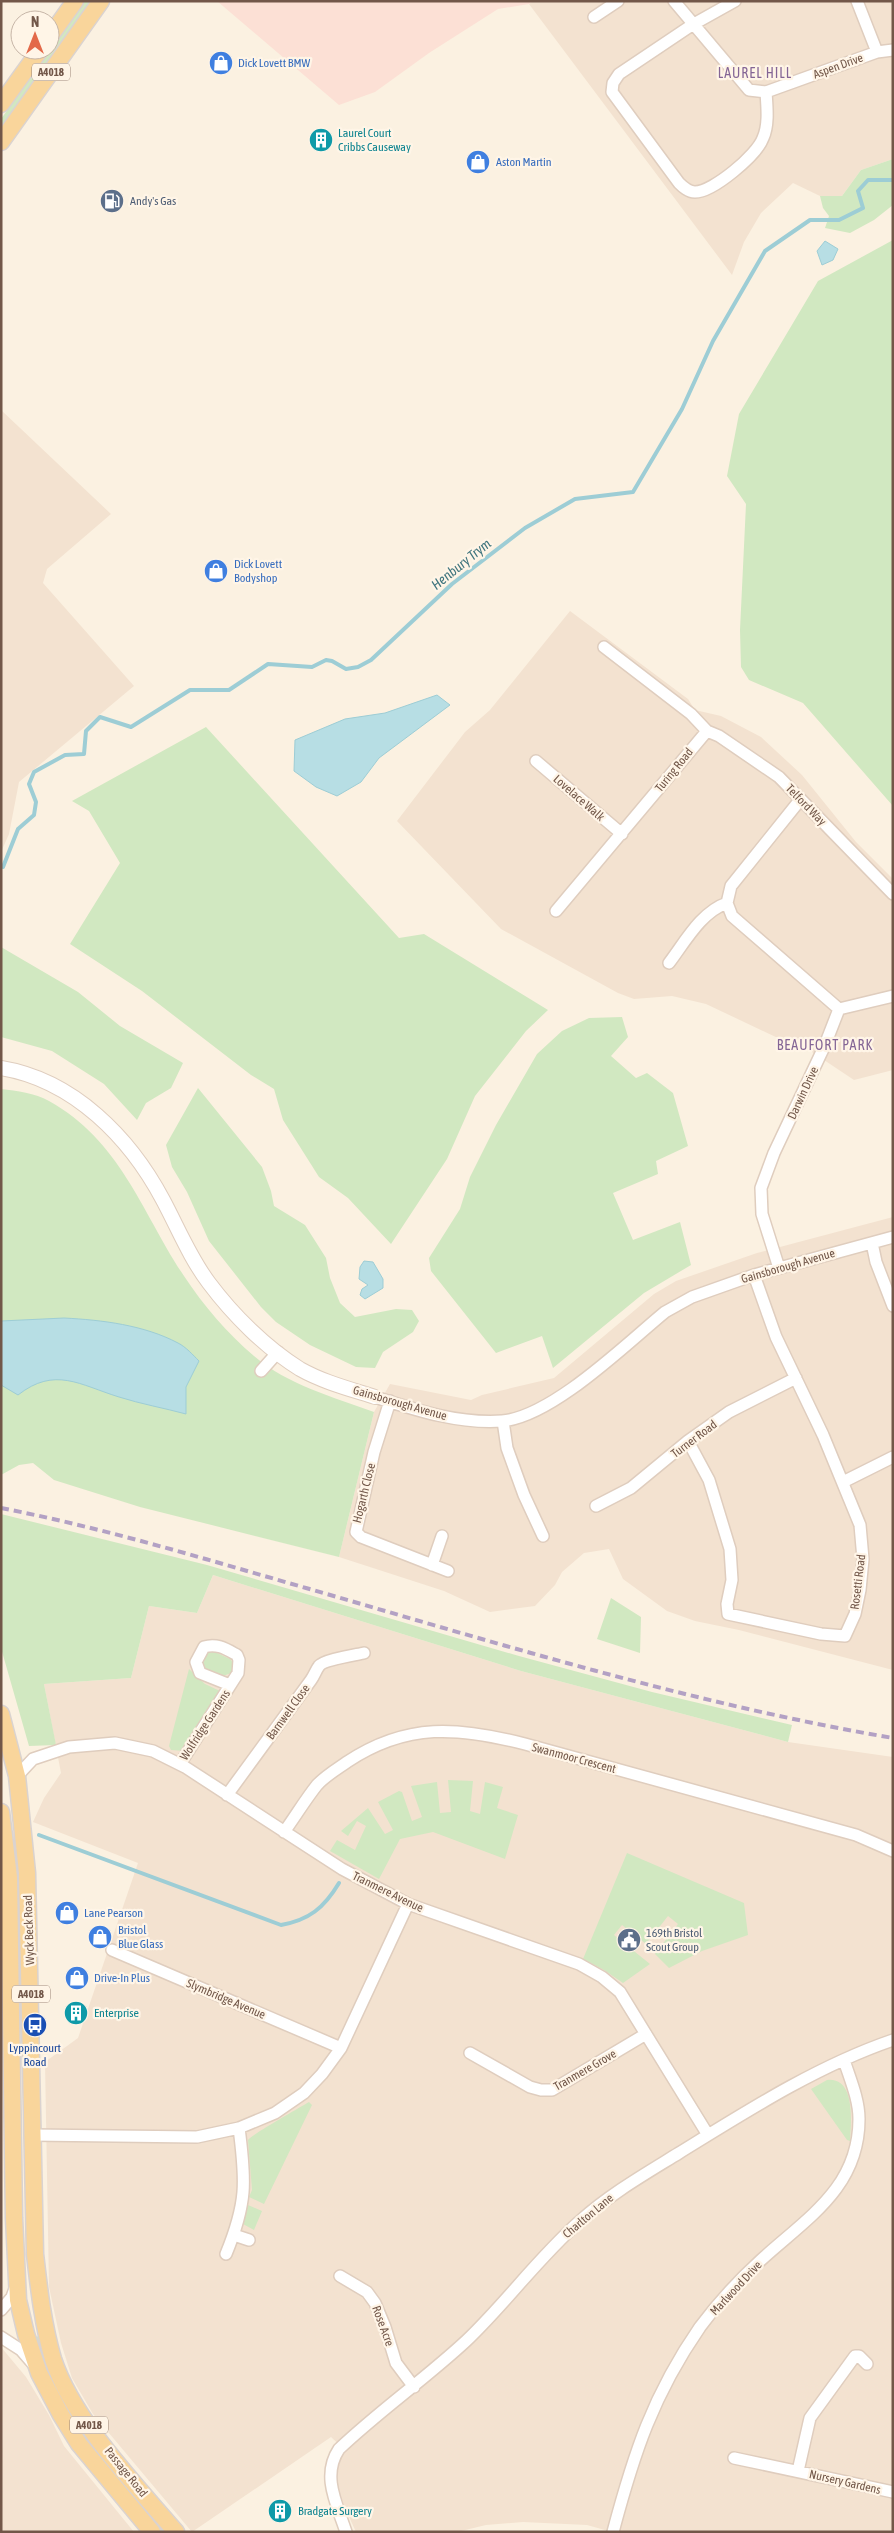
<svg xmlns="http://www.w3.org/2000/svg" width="894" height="2533" font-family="'Asap Condensed',sans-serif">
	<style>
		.residential { fill: #f3e2d0 }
		.commercial { fill: #fce0d5 }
		.green { fill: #d1e8c1 }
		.water { fill: #b7dee4; stroke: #9dcdd5 }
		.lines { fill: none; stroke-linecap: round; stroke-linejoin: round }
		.stream { stroke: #9dcdd5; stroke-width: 4 }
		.minor-casing { stroke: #dfcdbe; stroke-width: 14 }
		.tertiary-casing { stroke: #dfcdbe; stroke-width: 16 }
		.primary-casing { stroke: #dad3d0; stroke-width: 19 }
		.minor { stroke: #fff; stroke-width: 11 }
		.tertiary { stroke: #fff; stroke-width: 14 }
		.primary { stroke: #f9d59b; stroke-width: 16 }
		.rail { stroke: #b3a1c4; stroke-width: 4; stroke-dasharray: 8 5; stroke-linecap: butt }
		.labels { text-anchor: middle; stroke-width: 4.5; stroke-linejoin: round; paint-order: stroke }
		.shield { fill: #fff5e7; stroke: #9c8678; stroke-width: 1 }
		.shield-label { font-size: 11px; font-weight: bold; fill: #725749 }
		.shop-label { font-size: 12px; fill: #366cbe; stroke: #fff5e7; text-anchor: start }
		.street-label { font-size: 12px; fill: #725749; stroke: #fff5e7 }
		.culture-label { font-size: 12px; fill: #0d838f; stroke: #fff5e7; text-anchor: start }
		.service-label { font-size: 12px; fill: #4e5e75; stroke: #fff5e7; text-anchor: start }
		.transit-label { font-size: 12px; fill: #164399; stroke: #fff5e7 }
		.neighbourhood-label { font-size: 14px; letter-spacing: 1px; fill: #846595; stroke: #fff5e7 }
		.water-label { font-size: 14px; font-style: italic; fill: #40757e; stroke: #fff5e7 }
	</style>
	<rect width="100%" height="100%" fill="#fbf1e1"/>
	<path class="residential" d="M533,1H893V159L861,170L842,196H820L793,183L761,213L744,242L732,275L529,4Z
		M1,410L111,514L47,569L43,583L134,686L19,782L9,834L1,852Z
		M570,611L688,699L695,710L721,716L761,737L802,775L856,842L893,879V1070L854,1080L803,1046L780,1039L706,1004L672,996L634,999L618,993L501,929L397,821L465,732L490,710Z
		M893,1217V1670L739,1630L695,1621L667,1611L623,1579L609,1549L584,1553L562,1572L555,1585L535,1606L490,1612L444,1591L339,1557L374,1412L390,1384L471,1400L482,1395L554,1378L654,1294L676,1281L757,1253Z
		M213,1575L521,1671L788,1742L893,1757V2532H612L587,2525L523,2522L486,2525L457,2532H356L336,2488L335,2475L338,2462L345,2450L331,2437L192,2532L93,2414L72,2378L61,2343L49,2287L45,2062L78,2038L138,1863L33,1822L44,1798L61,1773L44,1684L131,1678L149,1606L197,1613Z
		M1,2347L26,2377L49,2415L64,2446L134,2532H1Z"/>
	<path class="commercial" d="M217,1H533L529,4L498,9L429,53L375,92L339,105Z"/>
	<path class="green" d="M85,1H93L1,130V119Z
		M893,159V205L874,220L850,233L825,228L829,216L823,208L820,196H842L861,170Z
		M893,240V806L803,703L749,680L741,667L740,630L746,504L727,476L739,414L818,281Z
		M206,727L399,938L424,934L548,1010L526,1031L475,1096L447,1159L391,1244L348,1198L319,1177L283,1120L274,1089L251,1075L142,991L70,944L120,863L89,811L72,801Z
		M1,947L78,992L120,1026L183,1063L171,1088L146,1103L137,1120L104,1084L52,1051L1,1037Z
		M622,1017L628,1037L611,1056L636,1078L647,1073L673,1093L688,1146L656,1161L658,1174L613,1193L633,1240L680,1222L691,1265L644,1293L553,1368L542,1336L496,1353L431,1271L429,1258L460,1209L470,1177L496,1125L537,1054L562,1031L589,1018Z
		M198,1088L262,1167L271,1191L274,1206L305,1225L326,1258L330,1278L340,1303L355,1317L396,1309L412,1310L419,1321L413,1332L383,1352L375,1368L356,1367L310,1345L276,1322L261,1307L209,1241L187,1192L172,1167L166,1145Z
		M1,1089C17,1091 35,1093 49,1101C121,1141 142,1213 184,1276C203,1305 228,1334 254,1356C288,1385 333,1397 374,1412L339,1557L140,1507L54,1480L33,1463L19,1465L1,1475Z
		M1,1514L207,1565L519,1656L652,1692L792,1725L788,1742L521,1671L213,1575L197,1613L149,1606L131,1678L44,1684L56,1745L29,1746L1,1648Z
		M611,1598L641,1617L640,1653L597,1639Z
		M213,1651L230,1659L234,1664L231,1673L223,1676L205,1669L202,1661L205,1653Z
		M189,1669L205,1684L220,1691L219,1698L185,1751L171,1750L169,1746Z
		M448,1780L473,1781L470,1811L480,1814L485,1782L503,1787L497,1808L518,1815L505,1859L433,1832L400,1839L379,1879L330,1851L337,1840L355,1850L366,1826L357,1821L348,1836L341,1831L368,1808L385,1834L393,1830L378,1802L399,1791L402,1792L412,1821L422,1817L411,1786L437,1782L440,1813L451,1812Z
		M627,1853L744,1903L748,1935L702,1951L669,1968L655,1954L678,1924L668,1916L646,1944L622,1925L614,1935L650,1964L623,1983L604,1970L583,1959Z
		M827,2080C856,2077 851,2122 850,2141L847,2140L811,2089Z
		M309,2102L312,2105L264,2204L249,2197L252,2190L248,2140C251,2135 299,2108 309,2102Z
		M248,2205L262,2211L254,2230L243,2224Z
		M40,2336L50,2368L168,2532H162C111,2465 60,2421 34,2337Z"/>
	<path class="water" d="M825,241L838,249L833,260L822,265L817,251Z
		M437,695L450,705L379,758L361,782L337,796L316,787L294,771L295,740L345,719L385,713Z
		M364,1261L373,1262L383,1279V1288L365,1299L360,1295L362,1289L368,1285L359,1279L360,1267Z
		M64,1318C102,1320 144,1325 178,1343C186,1347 193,1355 199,1361L186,1387V1414C164,1408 141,1404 119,1397C80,1385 55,1366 18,1395L1,1385V1321Z"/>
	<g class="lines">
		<path class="stream" d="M3,867L18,829L34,815L36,802L29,784L34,772L65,755L84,754L86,731L100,717L131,727L190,690H229L268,664L312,667L326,660L332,661L346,669L358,667L371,660L452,584L525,528L575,499L633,492L682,409L713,341L765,251L810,220H839L863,208L858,191L868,180H893
			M39,1835L281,1925C309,1920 324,1908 339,1883"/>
		<g class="minor-casing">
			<path id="minor" d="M674,1L749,90L766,92L877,52L893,50
				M735,1L692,25L619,74L613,83L612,92L679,183C683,187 688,192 695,192C713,192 757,155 763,138C769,125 767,107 766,92
				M857,1L877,52
				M594,17L618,1
				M604,647L691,714L707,731L719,736L779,777L893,894
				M536,761L622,834
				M800,800L731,886L727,903L732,916L839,1009
				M556,911L707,731
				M669,963C685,942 701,912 727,903
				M839,1009L893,996
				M872,1243L876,1262L893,1306
				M779,1268L762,1214L761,1188L774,1153L825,1045L839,1009
				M261,1371L278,1352
				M375,1397C416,1410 458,1424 502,1421C552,1417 626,1344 665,1312L692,1297L754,1275L893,1237
				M390,1401L374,1452L356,1532L361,1537L448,1571
				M503,1421L507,1448L524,1495L543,1536
				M688,1441L709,1480L730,1549L732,1580L727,1604L728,1614L821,1634L845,1636L855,1614L860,1590L863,1559L860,1525L823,1435L776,1337L754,1275
				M843,1482L893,1457
				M596,1506L631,1488L688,1441L729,1412L796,1378
				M432,1565L442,1536
				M180,1764L238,1673L239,1660L237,1655C226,1649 217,1643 204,1647L196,1662L200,1673L230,1685
				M17,1776L33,1759L69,1747L115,1743L153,1751L185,1767L342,1869L408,1904L579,1964L602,1977L620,1992L708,2135
				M227,1795L311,1680C314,1676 316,1670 319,1666C323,1660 355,1655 364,1653
				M284,1832C295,1817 305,1800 317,1785C325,1776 337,1769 347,1762C407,1722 459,1727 525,1744L856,1835L893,1851
				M112,1950L341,2048
				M470,2053L530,2087L541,2090H552L646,2034
				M32,2135L197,2137L239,2128L275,2113L304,2093L322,2074L341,2048L408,1904
				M234,2235L249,2240
				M226,2254C247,2203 246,2182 239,2128
				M340,2276L367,2292L375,2303L385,2327L396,2363L414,2387
				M1,2310L12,2297L16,2286
				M1,2337L21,2350L34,2365
				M734,2458L893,2492
				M798,2471L810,2418L855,2356H859L867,2364
				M346,2532C337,2504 321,2476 339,2449C379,2411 425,2379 466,2341C506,2303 538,2258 580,2221C610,2194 645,2174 679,2153C747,2111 817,2066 893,2040
				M613,2532C634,2453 653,2395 700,2327C718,2303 739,2280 761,2260C807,2218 859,2188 859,2119C859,2099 850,2079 844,2060"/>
		</g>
		<g class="tertiary-casing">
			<path id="tertiary" d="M1,1068C74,1080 130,1138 163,1200C178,1228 190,1258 209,1283C233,1315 266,1348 300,1369C323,1382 350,1389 375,1397"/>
		</g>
		<g class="primary-casing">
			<path id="primary" d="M50,36L75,1
				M1,104L40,50
				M1,142L101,1
				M1,1714L17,1776L27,1873L35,2254C39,2289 43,2325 53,2359C73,2420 134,2483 176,2532
				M1,1812L9,1877L14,2218L18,2300L26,2334L39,2373L61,2415L79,2444L152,2532"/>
		</g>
		<use href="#minor" class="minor"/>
		<use href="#tertiary" class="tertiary"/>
		<use href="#primary" class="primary"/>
		<path class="rail" d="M1,1508C104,1528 205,1559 306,1588C500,1644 693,1704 893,1738"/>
	</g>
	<defs>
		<g id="shop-disc" transform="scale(1.25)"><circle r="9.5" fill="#3f7fe0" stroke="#fff5e7"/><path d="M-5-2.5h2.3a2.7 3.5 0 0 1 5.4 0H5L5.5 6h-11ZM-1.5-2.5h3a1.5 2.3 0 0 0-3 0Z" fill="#fff"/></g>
		<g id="building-disc" transform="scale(1.25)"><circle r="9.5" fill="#0f9aa8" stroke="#fff5e7"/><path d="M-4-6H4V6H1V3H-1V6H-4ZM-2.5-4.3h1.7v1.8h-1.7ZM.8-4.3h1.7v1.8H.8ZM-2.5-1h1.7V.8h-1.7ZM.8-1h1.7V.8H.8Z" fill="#fff"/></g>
		<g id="fuel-disc" transform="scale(1.25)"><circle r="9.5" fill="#5c6f8a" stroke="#fff5e7"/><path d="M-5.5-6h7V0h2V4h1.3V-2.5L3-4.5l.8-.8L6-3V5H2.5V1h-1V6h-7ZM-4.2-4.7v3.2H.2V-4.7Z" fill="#fff"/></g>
		<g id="civic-disc" transform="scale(1.25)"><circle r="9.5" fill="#5c6f8a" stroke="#fff5e7"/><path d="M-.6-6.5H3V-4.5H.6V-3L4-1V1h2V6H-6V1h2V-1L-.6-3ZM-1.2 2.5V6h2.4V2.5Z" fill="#fff"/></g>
		<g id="bus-disc" transform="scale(1.25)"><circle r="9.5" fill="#1a4fb4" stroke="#fff5e7"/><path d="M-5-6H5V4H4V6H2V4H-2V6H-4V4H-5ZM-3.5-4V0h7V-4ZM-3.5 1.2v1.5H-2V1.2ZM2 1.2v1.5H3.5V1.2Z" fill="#fff"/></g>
	</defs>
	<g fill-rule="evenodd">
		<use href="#shop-disc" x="221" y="63"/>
		<use href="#building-disc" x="321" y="140"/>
		<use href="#shop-disc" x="478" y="162"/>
		<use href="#fuel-disc" x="112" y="201"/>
		<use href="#shop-disc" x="216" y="571"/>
		<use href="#shop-disc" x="67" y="1913"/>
		<use href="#shop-disc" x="100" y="1937"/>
		<use href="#civic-disc" x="629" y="1940"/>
		<use href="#shop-disc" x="77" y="1978"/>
		<use href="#building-disc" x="76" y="2013"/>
		<use href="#bus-disc" x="35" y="2025"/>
		<use href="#building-disc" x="280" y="2511"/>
	</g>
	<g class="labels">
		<g class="shield">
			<rect x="32" y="63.5" width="38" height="17" rx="4"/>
			<rect x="12" y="1985.5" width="38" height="17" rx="4"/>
			<rect x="70" y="2416.5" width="38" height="17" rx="4"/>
		</g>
		<g class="shield-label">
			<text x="51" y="76">A4018</text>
			<text x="31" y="1998">A4018</text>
			<text x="89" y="2429">A4018</text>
		</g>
		<g class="shop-label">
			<text x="238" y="67">Dick Lovett BMW</text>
			<text x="496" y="166">Aston Martin</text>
			<text x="234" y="568">Dick Lovett<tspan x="234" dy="14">Bodyshop</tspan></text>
			<text x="84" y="1917">Lane Pearson</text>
			<text x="118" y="1934">Bristol<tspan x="118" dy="14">Blue Glass</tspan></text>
			<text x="94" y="1982">Drive-In Plus</text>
		</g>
		<g class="street-label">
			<text transform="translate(838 66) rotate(-20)" y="4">Aspen Drive</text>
			<text transform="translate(674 770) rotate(-51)" y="4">Turing Road</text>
			<text transform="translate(579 798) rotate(41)" y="4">Lovelace Walk</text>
			<text transform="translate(806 805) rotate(46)" y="4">Telford Way</text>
			<text transform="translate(803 1093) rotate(-65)" y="4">Darwin Drive</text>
			<text transform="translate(788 1266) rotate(-16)" y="4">Gainsborough Avenue</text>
			<text transform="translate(400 1403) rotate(16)" y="4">Gainsborough Avenue</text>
			<text transform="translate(694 1439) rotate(-37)" y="4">Turner Road</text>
			<text transform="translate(364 1493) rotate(-76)" y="4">Hogarth Close</text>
			<text transform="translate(858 1582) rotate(-83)" y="4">Rosetti Road</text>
			<text transform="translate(288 1712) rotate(-54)" y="4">Barnwell Close</text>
			<text transform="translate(205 1725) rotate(-57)" y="4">Wolfridge Gardens</text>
			<text transform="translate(574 1758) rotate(15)" y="4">Swanmoor Crescent</text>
			<text transform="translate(388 1892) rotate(26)" y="4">Tranmere Avenue</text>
			<text transform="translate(29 1930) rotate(-92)" y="4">Wyck Beck Road</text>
			<text transform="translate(226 1999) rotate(23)" y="4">Slymbridge Avenue</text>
			<text transform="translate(585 2070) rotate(-30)" y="4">Tranmere Grove</text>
			<text transform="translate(588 2216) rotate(-40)" y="4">Charlton Lane</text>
			<text transform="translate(736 2288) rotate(-47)" y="4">Marlwood Drive</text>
			<text transform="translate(383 2326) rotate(70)" y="4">Rose Acre</text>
			<text transform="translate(126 2472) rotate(51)" y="4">Passage Road</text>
			<text transform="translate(845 2482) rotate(13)" y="4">Nursery Gardens</text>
		</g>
		<g class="culture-label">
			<text x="338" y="137">Laurel Court<tspan x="338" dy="14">Cribbs Causeway</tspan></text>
			<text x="94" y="2017">Enterprise</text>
			<text x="298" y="2515">Bradgate Surgery</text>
		</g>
		<g class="service-label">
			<text x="130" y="205">Andy's Gas</text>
			<text x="646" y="1937">169th Bristol<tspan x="646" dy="14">Scout Group</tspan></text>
		</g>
		<g class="transit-label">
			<text x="35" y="2052">Lyppincourt<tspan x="35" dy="14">Road</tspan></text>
		</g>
		<g class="neighbourhood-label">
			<text x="755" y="78">LAUREL HILL</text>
			<text x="825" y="1050">BEAUFORT PARK</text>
		</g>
		<g class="water-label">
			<text transform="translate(461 564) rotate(-39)" y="5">Henbury Trym</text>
		</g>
	</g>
	<rect width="894" height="2533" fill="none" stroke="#725749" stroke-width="5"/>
	<g transform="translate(35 35)"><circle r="24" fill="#fff5e7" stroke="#c7b6a8"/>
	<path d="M0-4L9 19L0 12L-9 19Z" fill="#e36949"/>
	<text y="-8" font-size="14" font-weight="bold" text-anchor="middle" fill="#725749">N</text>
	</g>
</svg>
